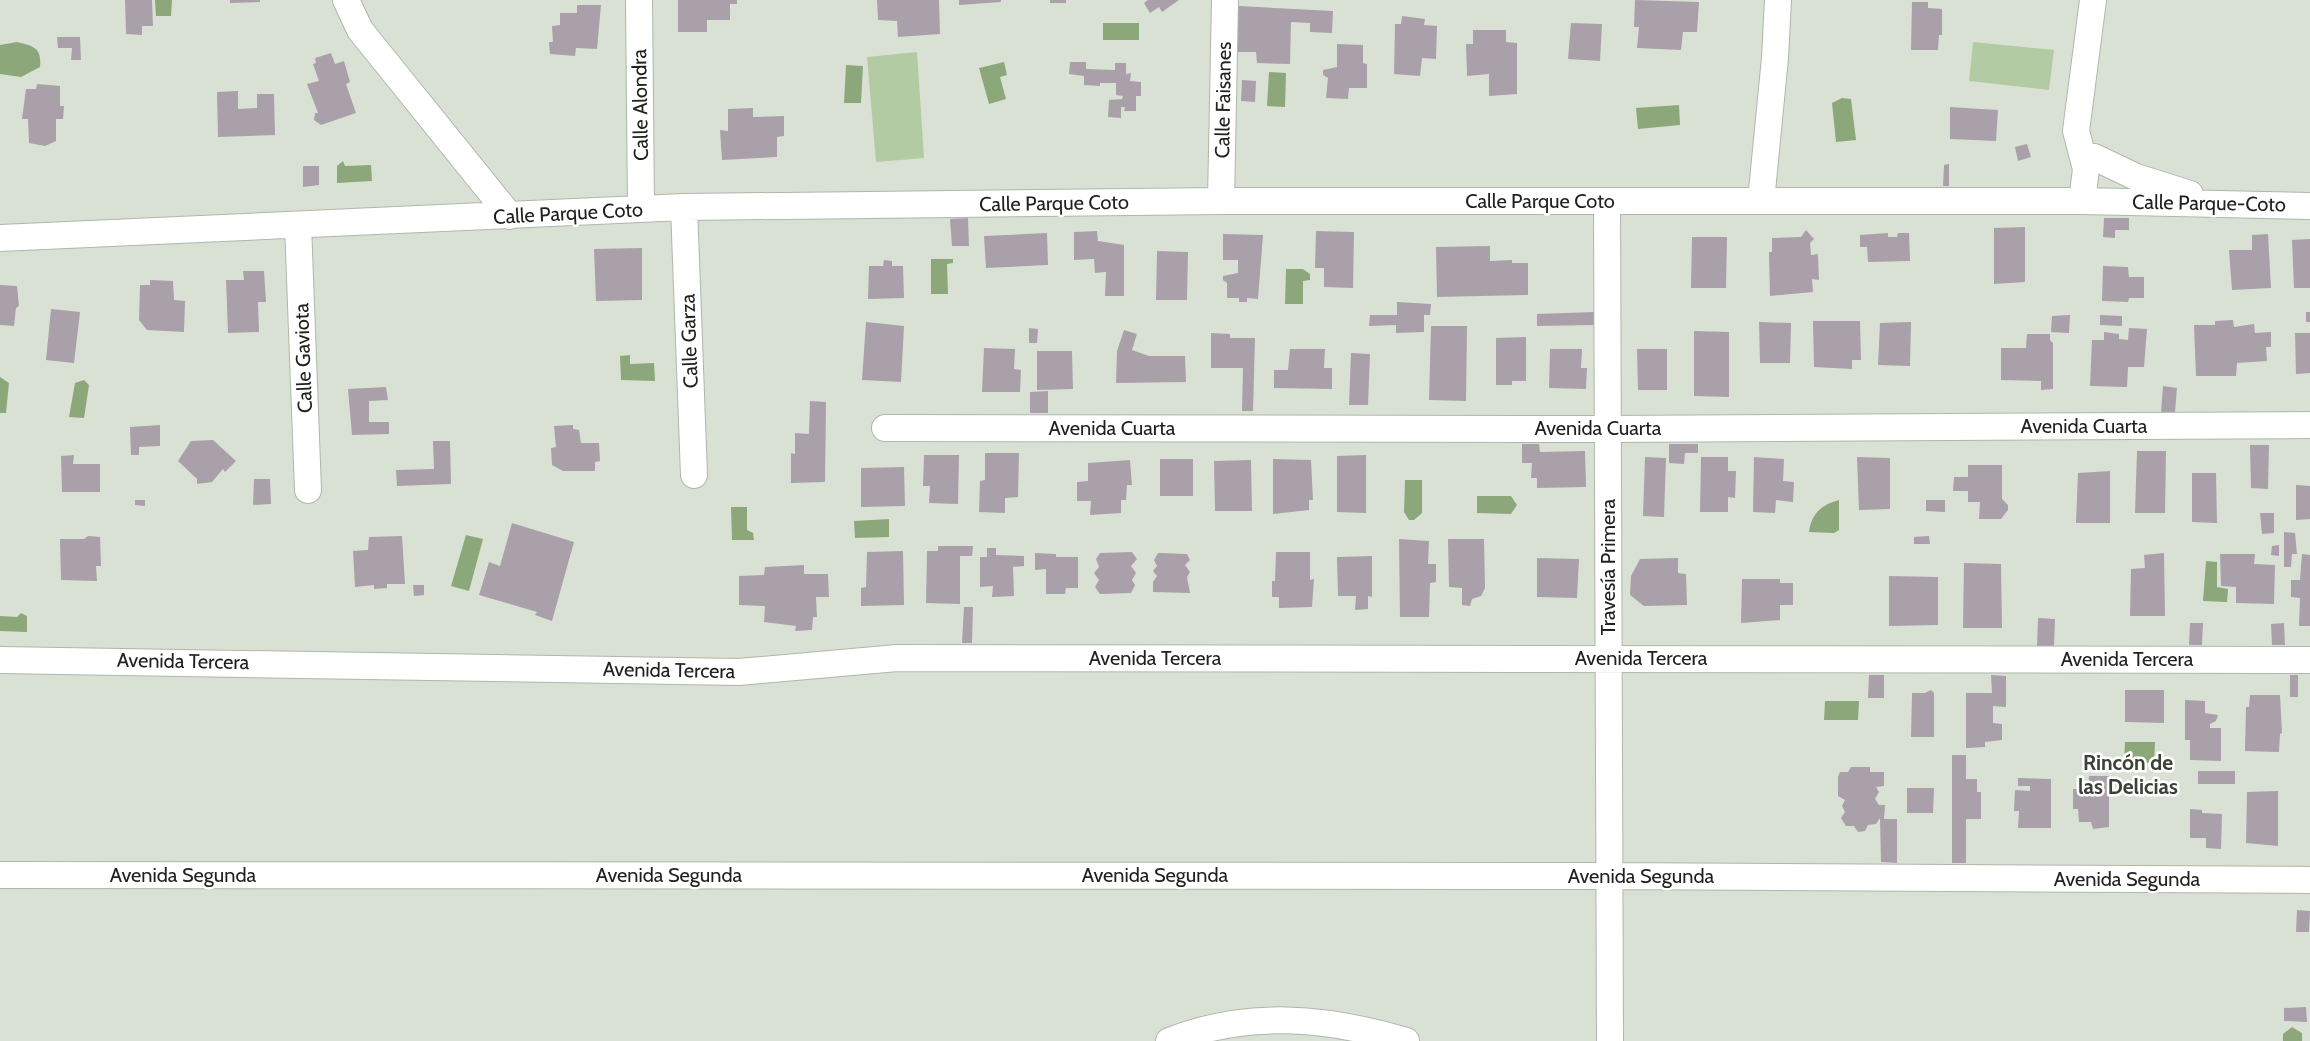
<svg xmlns="http://www.w3.org/2000/svg" width="2310" height="1041" font-family="Cabin,sans-serif">
	<style>
		.green { fill: #b3cba3 }
		.water { fill: #8ca87a }
		.building { fill: #aaa0aa }
		.lines { fill: none; stroke-linecap: round; stroke-linejoin: round }
		.street-casing { stroke: #afb7aa; stroke-width: 28 }
		.street { stroke: #fff; stroke-width: 26 }
		.labels { text-anchor: middle; stroke-width: 5; stroke-linejoin: round; paint-order: stroke }
		.street-label { font-size: 20px; fill: #20221e; stroke: #fff }
		.neighbourhood-label { font-size: 21px; font-weight: bold; fill: #3a4137; stroke: #fff }
	</style>
	<rect width="100%" height="100%" fill="#d9e1d5"/>
	<path class="green" d="M1973,42L2054,50L2049,90L1969,81Z
		M917,52L924,158L876,162L867,57Z"/>
	<path class="water" d="M155,0H172L171,16H156Z
		M1103,23H1139V40H1103Z
		M17,42C34,46 42,48 40,67L21,77L0,74V45Z
		M1004,62L1007,75L1000,77L1006,99L989,104L979,68Z
		M846,65L863,66L861,103H844Z
		M1269,72L1286,73L1285,107L1267,106Z
		M1842,98L1851,99L1856,140L1836,142L1832,103Z
		M1679,105L1680,125L1638,129L1636,108Z
		M343,161L345,166L371,165L372,181L337,183V166Z
		M931,259H953V263L947,264L948,294H931Z
		M1286,269H1303L1310,274V280L1303,281V304H1285Z
		M630,355V364L654,363L655,381L621,380L620,356Z
		M0,377L9,383L6,413H0Z
		M84,380L89,385L84,418L69,417L75,383Z
		M1405,480H1422V513L1414,520H1409L1404,512Z
		M1477,496H1511L1517,505L1511,514L1477,513Z
		M1839,500V530L1834,533L1809,532C1811,514 1822,504 1839,500Z
		M731,507H747V530L753,533L754,540H732Z
		M889,519V537L855,538L854,521Z
		M466,535L483,539L469,591L451,586Z
		M2206,561L2217,562V587L2228,589L2227,602L2203,601Z
		M21,613L27,616V632L0,631V616L17,617Z
		M1825,701H1859L1858,720H1824Z
		M2125,742H2155L2154,763H2124Z
		M2292,1027L2302,1033V1041H2283V1034Z"/>
	<path class="building" d="M125,0H152L153,26H142V35L126,34Z
		M230,0H260V2L230,3Z
		M678,0H737V4H730V20H707V32H678Z
		M877,0H939L940,34L898,37L897,21L878,20Z
		M959,0H1001V2L959,5Z
		M1050,0H1066V3H1050Z
		M1148,0H1179L1162,12L1159,7L1150,13L1144,3Z
		M1635,0L1699,2L1697,32H1683L1681,50L1637,48L1639,27H1634Z
		M1912,2H1928V8L1942,9V35H1939L1938,50H1911Z
		M577,5H601L597,49L576,48L575,56L550,54L549,42H553L552,26L560,25V13H577Z
		M1238,6L1333,11L1332,33L1310,32V23L1291,22L1290,64L1257,63L1256,52H1236Z
		M1402,16L1425,19L1424,25L1437,26L1436,59L1422,58L1420,76L1394,74L1395,24H1401Z
		M1571,23L1602,24L1600,61L1568,59Z
		M1473,30H1506V42L1517,43V94L1489,96V74L1467,76L1466,44H1473Z
		M57,37H80L81,60H71L72,48H58Z
		M1337,44L1363,45V63L1367,64V88H1349L1348,99L1326,98L1328,78L1323,75V70L1337,67Z
		M331,53L335,64L344,61L350,82L346,84L356,113L321,125L314,120L315,113H318L307,84L319,81L313,64L316,63L315,58Z
		M1070,62H1086V69L1115,70V63H1126V74L1131,73L1130,81L1141,82V96H1136V111H1124L1125,107H1121V118L1108,117L1109,100L1122,99L1123,96L1116,95V83H1100V86L1084,85V76L1069,74Z
		M1242,80L1256,81L1255,102L1241,101Z
		M37,84L60,86V106H64L63,119H56V141L45,146L29,143L28,119H22L26,89H36Z
		M238,91V109L257,108V94H274L275,135L218,137L217,92Z
		M1950,107L1998,110L1996,141L1950,139Z
		M753,108V117L784,116V136L777,137V157L722,160L720,130L728,131V109Z
		M2027,144L2031,157L2018,161L2015,147Z
		M1949,164V186H1943L1944,165Z
		M303,166H319V185L303,187Z
		M968,218L969,246H952L950,219Z
		M2104,218H2129V230H2115V238L2103,237Z
		M2025,227V282L1994,284V228Z
		M1806,230L1814,239L1810,243L1811,255L1818,254L1819,280L1812,279L1813,292L1770,296L1769,252H1772V238L1801,237Z
		M1097,231L1098,241L1124,245V296H1105L1106,272L1095,273L1094,259L1074,260V232Z
		M1316,231L1354,232L1353,288L1324,287V268H1315Z
		M1047,233L1048,265L986,268L984,236Z
		M1888,233V237H1897L1898,233H1909L1910,261L1868,262L1867,247H1860V235Z
		M1223,234L1263,235L1258,299L1247,298V302H1239V298H1227V283L1223,280V276L1238,273V260H1223Z
		M2268,234L2271,288L2232,290L2229,250H2252V235Z
		M1692,237H1727L1726,288H1691Z
		M2310,239V288H2294L2292,240Z
		M1490,246V261L1512,260V263H1528V295L1437,297L1436,247Z
		M642,248V300L596,301L594,249Z
		M1157,251L1188,252L1187,300H1156Z
		M884,260L892,261V266H903L904,298L868,299L869,266H883Z
		M2103,266L2128,267L2129,277H2144V298H2129L2128,302L2102,301Z
		M243,271H264L266,302H258L259,332L228,333L226,280H244Z
		M150,280L173,281L174,300L185,301L184,332L147,330L139,320L140,285H150Z
		M0,285L17,286L19,306L16,308L14,326L0,325Z
		M1397,302L1431,304L1430,315H1424V332L1396,333V325L1369,326L1370,315H1397Z
		M51,309L80,312L74,363L46,360Z
		M1595,312L1594,325L1537,326V314Z
		M2306,312H2310V322H2306Z
		M2070,315L2069,333L2051,332L2052,316Z
		M2100,315L2122,316V326L2100,325Z
		M2233,320L2234,327L2254,324L2255,333L2271,332V347H2266L2267,361L2237,363L2236,376H2196L2194,325H2215V321Z
		M1813,321H1860L1861,360H1852V369L1814,367Z
		M866,322L904,326L901,382L862,380Z
		M1759,322L1791,323L1790,363H1760Z
		M1911,322L1910,366L1878,365L1880,323Z
		M1431,326H1467L1466,401L1429,400Z
		M1029,328L1038,329L1037,343H1029Z
		M2129,328L2147,329L2144,367H2128L2127,387L2090,386L2092,340H2104V332L2119,334V339L2128,340Z
		M1124,330L1137,334L1132,350L1149,356H1185L1186,382L1116,383L1117,351Z
		M1694,331L1729,332V397L1694,396Z
		M1211,333L1230,334V338H1255L1253,411H1242L1243,368H1211Z
		M2295,333H2310V373L2296,374Z
		M2027,334H2050V340L2053,343V389L2041,390V381L2001,380V348H2026Z
		M1526,337V381H1512V385H1496V338Z
		M984,348L1015,349L1014,369L1021,370L1020,392H982Z
		M1290,349H1325L1324,368H1332V389L1274,388V370H1288Z
		M1550,349H1582L1581,368H1587L1586,389L1549,388Z
		M1637,349H1667V390H1638Z
		M1037,351H1072L1073,389L1037,390Z
		M1351,353L1370,354L1368,405H1349Z
		M2163,386L2177,388L2175,412H2161Z
		M386,387L388,400L369,401V422H389V434L352,435L348,389Z
		M1048,391V413H1030V392Z
		M810,401L826,402L825,482L791,483V453L795,454V433L809,434Z
		M160,425V446L139,447V455H131L130,427Z
		M573,425V429L579,430L581,443H599L600,461L595,462V471H563L552,465L551,448L556,447L554,426Z
		M213,440L236,461L225,472L223,469L212,482L197,484V479L178,461L191,441Z
		M433,441H450L451,484L397,486L396,470L434,469Z
		M1522,444H1539L1540,452L1585,451L1586,487L1537,488V478H1531L1532,463H1522Z
		M1669,444H1698V453H1685L1684,464L1669,463Z
		M2250,445H2269L2268,489L2251,488Z
		M2137,451H2166L2165,513H2135Z
		M985,453H1019L1018,497L1005,498V513L979,512L980,481L985,480Z
		M74,455L73,464H100V492H62L61,456Z
		M924,455H959L958,504L929,503L930,486H923Z
		M1366,455V513L1337,512V456Z
		M1645,457L1666,458L1664,517L1643,516Z
		M1701,457H1728V471H1736L1735,498L1728,497V512H1700Z
		M1754,457L1784,459L1783,481L1794,482L1793,502L1776,500L1775,513L1753,512Z
		M1857,457L1890,458V509L1859,510Z
		M1160,459H1193V496H1160Z
		M1273,459L1311,460L1313,500H1309V510L1273,514Z
		M1130,460L1132,485H1127L1126,500H1121V513L1090,515L1091,501H1077V482L1088,481V463Z
		M1251,460L1252,511H1215L1214,461Z
		M1968,465H2002V499L2008,505V510L2001,519H1979L1980,502H1968V491H1953L1954,477H1968Z
		M904,467L905,506L861,507V468Z
		M2110,471V523H2076L2078,473Z
		M2192,473H2216L2217,523L2192,522Z
		M254,479H270L271,504L253,505Z
		M2296,485L2310,486V519L2296,520Z
		M135,500H145V506L135,505Z
		M1926,500H1945V512L1926,511Z
		M2260,513H2274V533L2262,534Z
		M512,523L574,542L552,621L535,615L537,612L479,595L489,562L500,566Z
		M2284,532L2295,533L2297,554H2292L2291,567H2284Z
		M88,536L100,537L101,566H96L97,581L61,580L60,539H84Z
		M402,536L405,584H387V588L374,589V585L355,587L353,551L368,550L369,537Z
		M1929,536L1930,544H1914V537Z
		M1399,539L1429,541L1428,564H1436V582L1430,583L1429,617H1400Z
		M1448,539H1484L1485,588L1481,596L1472,599L1470,606L1462,605V588L1449,587Z
		M2279,545V556L2271,555L2272,546Z
		M938,546H973L972,556H960V604L926,603L927,551H938Z
		M987,548H996V555L1024,556V566L1013,567L1014,596L992,597L993,586L980,587V557H987Z
		M903,551L904,605L861,606V588L866,587L867,552Z
		M1132,552L1137,559L1131,566L1136,573L1132,580L1135,585L1131,593L1100,594L1095,587L1099,580L1094,573L1099,567L1096,559L1100,553Z
		M1276,552H1310V580L1314,579L1312,607L1279,608V597H1272V581H1275Z
		M1035,553L1056,554V557H1078V588H1066L1065,594H1046V569L1035,570Z
		M1158,553L1187,554L1190,560L1185,565L1190,572L1187,577L1190,593L1153,592V582L1157,576L1153,571L1157,566L1154,560Z
		M2164,553L2165,616H2130L2131,569L2145,568L2144,555Z
		M2220,554H2255L2254,564L2275,565L2274,604L2236,603V587L2221,586Z
		M2302,554L2310,555V626H2299L2300,598L2291,597V580H2300Z
		M1372,556V597L1368,596V609L1355,610L1356,596H1338L1337,557Z
		M1537,558L1579,559L1577,598L1537,597Z
		M1678,558V573L1686,574L1687,605L1644,606L1630,595L1631,576L1640,559Z
		M1964,563L2001,564L2002,628H1963Z
		M804,565V574H828L829,597H816L817,617H813L812,630L795,631L796,626L764,622L765,606L739,605V576L764,575L765,567Z
		M1889,576L1938,577V625L1889,626Z
		M1742,579H1780V583H1793V605H1780V620L1741,623Z
		M413,585H424V595L414,596Z
		M964,607H973L972,643H962Z
		M2038,618L2055,619L2054,646H2037Z
		M2190,623H2203L2202,645H2189Z
		M2284,623L2285,645H2272L2271,624Z
		M1869,675H1884V698H1868Z
		M1991,675L2006,676V707L1993,706V723L2002,724V740L1985,742V747L1966,748V693H1992Z
		M2290,675H2298V697H2290Z
		M1931,690L1934,693V737H1911L1912,693H1925Z
		M2125,690H2164V723L2125,722Z
		M2250,695H2280L2282,733L2280,734L2279,752L2245,751L2246,707H2249Z
		M2185,700L2205,701V713L2218,715L2216,721L2210,724V728H2221V761L2190,760V740H2185Z
		M1952,755H1966V779H1977V792H1981V819H1966V863H1952Z
		M1851,767H1870V772H1884V786L1876,787L1879,792L1875,799L1879,805H1885L1884,819H1897V863L1881,862L1880,818L1876,824L1868,825L1865,831L1858,832L1854,826H1846L1841,818L1845,812L1842,806L1845,800L1838,796V777L1840,772H1848Z
		M2198,771H2235V784H2198Z
		M2089,776H2109V827L2093,829L2091,822H2079L2078,809H2073V789H2088Z
		M2018,778L2051,779V828H2018L2019,811H2014L2015,790L2030,791V786H2018Z
		M1907,788H1934L1933,813H1907Z
		M2278,791V846L2246,843L2247,792Z
		M2190,809L2202,810V813L2222,814L2221,849L2206,848V838H2190Z
		M2297,910L2310,911L2309,932H2296Z
		M2306,1007L2307,1022L2284,1021V1008Z"/>
	<g class="lines">
		<g class="street-casing">
			<path id="street" d="M346,0L360,30L510,216
				M639,0L641,209
				M2094,157L2136,177L2190,194
				M1221,201L1225,0
				M1607,201L1610,1041
				M1761,201L1775,58L1778,0
				M2082,201L2086,169L2076,131L2093,0
				M684,207L694,475
				M298,225L308,490
				M0,238L684,207L1221,201H2082L2310,206
				M885,428L1608,429L2310,425
				M0,660L739,672L897,658L2310,660
				M0,875L1609,876L2310,880
				M1169,1041C1248,1010 1326,1017 1406,1041"/>
		</g>
		<use href="#street" class="street"/>
	</g>
	<g class="labels">
		<g class="street-label">
			<text transform="translate(1223 100) rotate(-89)" y="7">Calle Faisanes</text>
			<text transform="translate(640 105) rotate(-91)" y="7">Calle Alondra</text>
			<text x="1540" y="208">Calle Parque Coto</text>
			<text transform="translate(1054 203) rotate(-1)" y="7">Calle Parque Coto</text>
			<text transform="translate(2209 203) rotate(1)" y="7">Calle Parque-Coto</text>
			<text transform="translate(568 213) rotate(-3)" y="7">Calle Parque Coto</text>
			<text transform="translate(689 341) rotate(-92)" y="7">Calle Garza</text>
			<text transform="translate(303 358) rotate(-92)" y="7">Calle Gaviota</text>
			<text x="2084" y="433">Avenida Cuarta</text>
			<text x="1112" y="435">Avenida Cuarta</text>
			<text x="1598" y="435">Avenida Cuarta</text>
			<text transform="translate(1608 567) rotate(-90)" y="7">Travesía Primera</text>
			<text x="1155" y="665">Avenida Tercera</text>
			<text x="1641" y="665">Avenida Tercera</text>
			<text x="2127" y="666">Avenida Tercera</text>
			<text transform="translate(183 661) rotate(1)" y="7">Avenida Tercera</text>
			<text transform="translate(669 670) rotate(1)" y="7">Avenida Tercera</text>
			<text x="183" y="882">Avenida Segunda</text>
			<text x="669" y="882">Avenida Segunda</text>
			<text x="1155" y="882">Avenida Segunda</text>
			<text x="1641" y="883">Avenida Segunda</text>
			<text x="2127" y="886">Avenida Segunda</text>
		</g>
		<g class="neighbourhood-label">
			<text x="2128" y="770">Rincón de<tspan x="2128" dy="24">las Delicias</tspan></text>
		</g>
	</g>
</svg>
